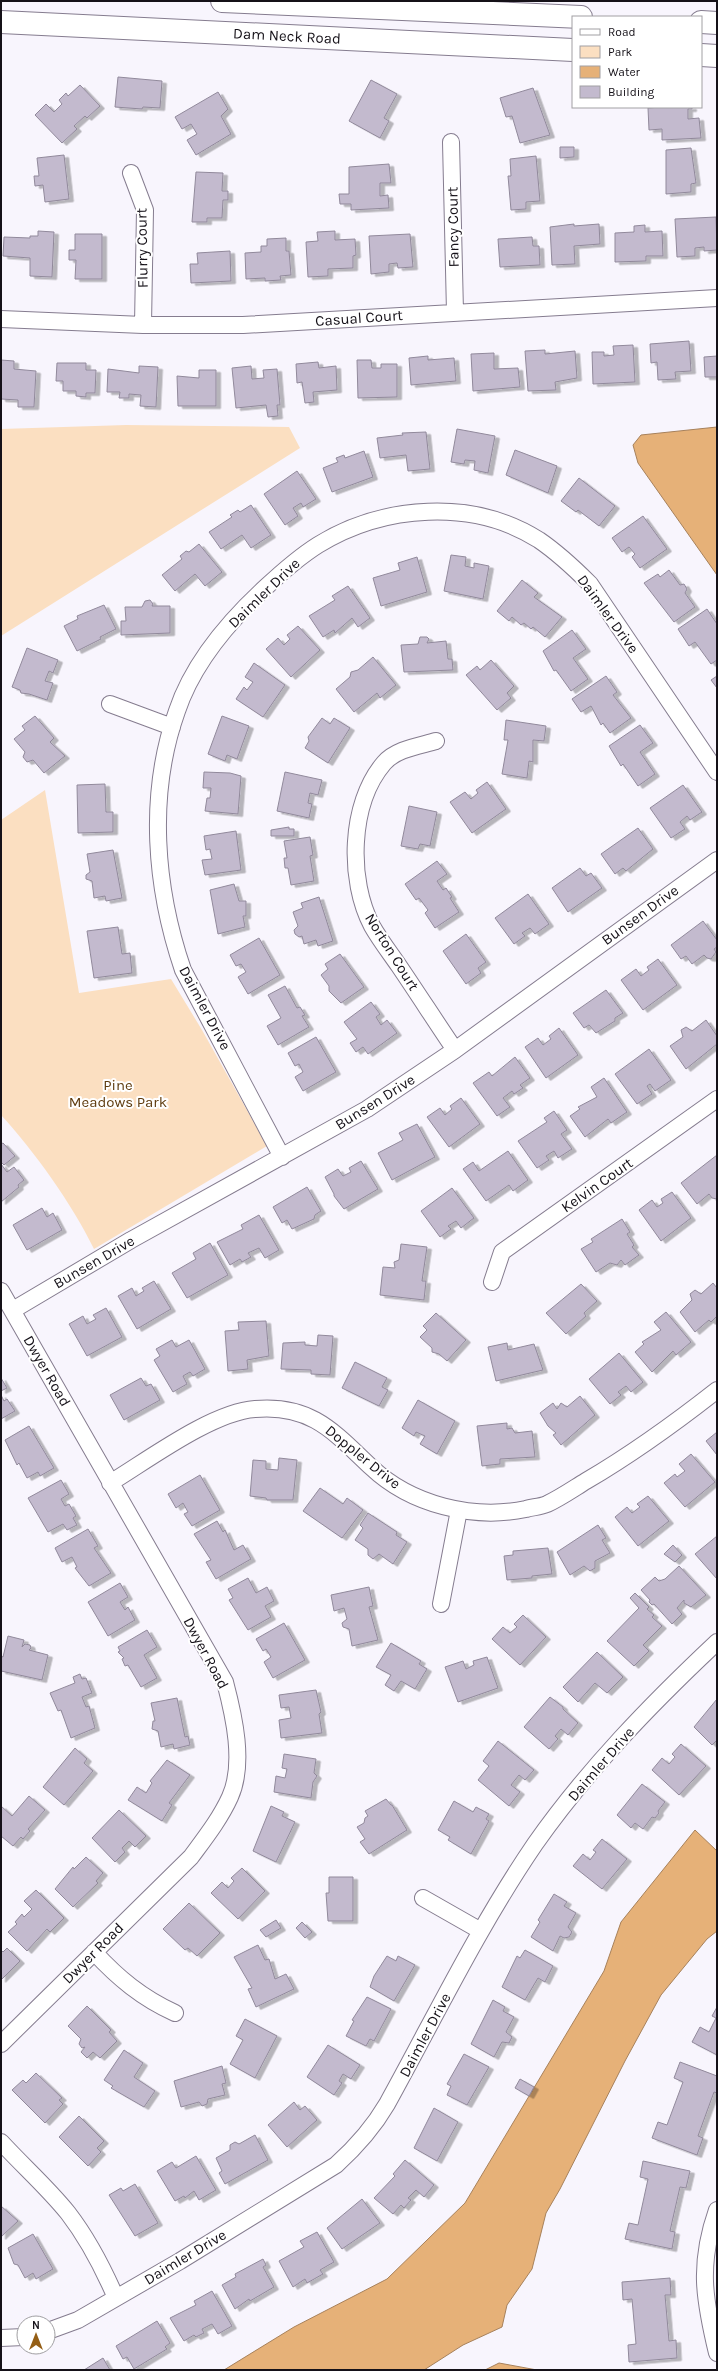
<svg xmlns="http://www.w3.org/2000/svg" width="718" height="2371" font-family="Karla,sans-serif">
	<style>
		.green { fill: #fbdfc1 }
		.water { fill: #e6b178; stroke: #a7815b }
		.building { fill: #c3bace; stroke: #91899b; filter: url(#shadow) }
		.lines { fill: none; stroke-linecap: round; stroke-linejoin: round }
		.minor-casing { stroke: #857c8f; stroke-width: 18 }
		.secondary-casing { stroke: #857c8f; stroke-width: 24 }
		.minor { stroke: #fff; stroke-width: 16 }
		.secondary { stroke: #fff; stroke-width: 22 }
		.labels { text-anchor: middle; stroke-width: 4; stroke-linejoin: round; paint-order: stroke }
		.street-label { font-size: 15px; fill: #151118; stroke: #fff }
		.park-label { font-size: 15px; fill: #5f3c0f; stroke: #fff }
	</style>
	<defs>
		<filter id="shadow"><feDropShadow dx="4.5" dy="2.5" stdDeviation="0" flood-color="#0004"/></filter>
	</defs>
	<rect width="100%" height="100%" fill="#f8f5fd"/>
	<path class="green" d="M126,425L289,427L300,448L1,636V429Z
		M45,790L79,993L171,979L202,1030L267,1146L94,1249C72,1204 35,1152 1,1115V820Z"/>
	<path class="water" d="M717,427V575L638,463L633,445L641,435Z
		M695,1830L717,1851V1931L707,1939L661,1995L625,2061L560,2189L546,2213L532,2269L507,2305L502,2327L463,2345L424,2370H224L294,2327L387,2279L465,2203L604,1971L621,1922Z
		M499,2363L537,2370H485Z"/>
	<path class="building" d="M118,77L162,81L160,108L143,107L142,109L115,107Z
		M371,80L397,94L384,118L389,121L380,138L349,121Z
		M80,85L100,106L87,118L85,116L74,126L77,129L62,143L35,115L46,104L54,112L62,104L59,100L66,93L68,96Z
		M533,88L550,135L520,143L512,116L506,117L500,98Z
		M218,92L228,109L221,116L231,134L196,155L187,140L197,134L191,124L182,129L175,117Z
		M661,107H692V109H688V119L699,118L701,138L662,140V129L649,130L648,108Z
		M560,147H574V157L560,158Z
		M691,148L696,183L691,184V192L666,194V150Z
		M64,155L69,199L45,202L43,185L35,186L34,176H39L37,158Z
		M536,156L540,201L526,202V209L511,210L508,176H511L510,159Z
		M389,164L391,183H380V196L388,195L389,208L351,210V204H340L339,194H349V167Z
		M196,172L223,173L222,191H228V200H223L222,218H207V222H192Z
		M716,217L717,250L704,251V247L695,248V256L677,257L675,219Z
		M574,224V226L599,224L600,244L574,246L575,264L552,265L550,227Z
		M645,225V232L662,231L663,256H646V261L615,262V233L634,232V226Z
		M38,231L54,232L52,277L30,276V258L3,256L4,237L30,238V236H38Z
		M335,231V240L355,239L356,255L353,256V268L328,269V276L308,277L306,242L318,241L317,232Z
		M75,234H102V279H75L76,260H69V250H75Z
		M410,234L413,267L398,268L397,263L389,264V272L371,274L369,236Z
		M532,237L533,246H539L540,265L500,267L498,239Z
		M286,238V251H289L291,275L280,276L281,280L265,281V278L246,279L245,253L261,252V246H267V239Z
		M230,251L231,281L191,283L190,264H198L197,253Z
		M689,341L691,371L675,372L676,379L658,380L657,362L651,363L650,344Z
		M633,345L635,382L593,384L592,352H604V356L614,355L613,346Z
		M545,350V354L575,351L577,378L555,382L556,390L528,391L525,351Z
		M494,353V369L518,368L520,387L473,391L471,354Z
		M428,356V360L454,358L456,381L411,385L409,358Z
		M717,356V377H705L704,357Z
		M1,360L14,361V369L36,371L34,407H18V400L1,399Z
		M357,360H371L372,368H381V364H397V397L358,398Z
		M318,362L319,368L336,366L337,390L313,392L314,402L305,403L302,382L297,383L296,364Z
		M57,363H86V370H96L95,393H86V397L76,396V391H63V381H56Z
		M139,366L158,367L156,407L140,406L141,395L129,394V398H119L120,392H107L108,369L139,373Z
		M251,366L252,379L264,378L263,370L277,369L280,405H277L278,416L268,417L266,405L236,408L232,368Z
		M199,370H216V406H178L177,376L199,378Z
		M457,429L495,436L488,473L474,470L475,461L465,460L464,464L451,462Z
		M426,432L430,469L408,471L406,455L380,458L377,438L403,435L402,433Z
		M515,450L557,466L548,493L506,475Z
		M364,451L373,477L332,492L323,468L338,462L336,458L344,455L345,458Z
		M297,471L316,499L303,507L301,503L293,508L298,516L285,525L264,494Z
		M579,478L615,506L599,526L578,510L576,512L561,501Z
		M251,505L271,535L251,548L242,535L221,549L209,532L232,517L230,515L238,510L240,512Z
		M643,516L667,549L640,568L632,557L635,554L629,547L622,552L612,538Z
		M199,544L222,572L205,586L195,574L175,591L162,575L182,559L180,556L186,551L189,552Z
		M451,555L466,557L465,566L474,568V563L489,566L483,599L444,591Z
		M417,557L427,592L381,606L373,578L400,570L398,563Z
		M669,570L680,585L684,584L687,589L685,593L695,607L674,622L644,583L658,574L660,577Z
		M522,580L538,593L534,597L562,617L545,637L533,627L531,629L524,623L521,625L512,617L509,621L497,611Z
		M348,586L370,618L358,627L352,618L335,633L334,630L323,637L309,616L335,600L332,596Z
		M150,600L153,604L152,606H170V633L121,635V621H126L125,607H142L145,601Z
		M104,605L116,629L100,637L101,639L77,651L64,626L78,619L77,616Z
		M707,609L717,624V660L711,664L695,642L689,646L678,629Z
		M298,626L320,650L291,677L266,649L278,638L284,645L290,639L287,635Z
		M572,630L586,649L573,658L588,679L571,691L556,670L554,671L543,651Z
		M420,637H427L429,639L427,643L446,641L448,659H452L453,670L404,672L401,645L418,644Z
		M27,648L58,660L53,673L49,671L45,681L53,683L47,700L29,694L21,693L20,690L12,687Z
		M373,657L396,685L380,698L377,693L354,712L336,689L350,677L351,672L358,670Z
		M491,660L514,686L507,693L511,698L497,710L466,675L477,666L480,670Z
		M254,663L285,685L263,717L236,699L244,687L247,690L253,682L245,677Z
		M606,676L617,692L613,695L631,718L610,733L603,723L601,725L591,706L581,712L572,699Z
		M717,676V688L711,680Z
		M35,716L54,738L50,742L65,756L44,773L33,760L27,762L23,757L25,752L14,739L25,730L22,726Z
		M222,716L249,726L237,759L227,755L225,761L208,754Z
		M322,718L330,724L334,718L350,728L328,763L305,748L309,741L308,737Z
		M506,720L546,726L544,741L533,740V762L529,761L527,778L502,774L508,740H504Z
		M640,725L653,743L640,752L655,774L638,786L623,764L621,766L609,746Z
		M204,772L230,773L241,776L238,814L205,811L207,798H210L211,788H203Z
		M285,772L322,780L318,795L310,793L308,803L312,804L309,818L277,811Z
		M487,782L506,809L472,833L450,802L465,792L471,799L478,793L476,790Z
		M105,784L106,812H113V832L78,833L77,785Z
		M683,785L702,812L690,820L687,816L680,822L685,829L671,838L650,808Z
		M409,806L437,812L430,846L420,844L418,849L401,846Z
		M289,827V829H294V836H271V830Z
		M638,828L653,849L626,871L623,868L615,874L601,854Z
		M236,831L241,870L205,875L202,860L212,859L210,849L206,850L204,836Z
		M310,837L313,855L310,856L314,881L291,885L288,868H285L284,858H287L284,841Z
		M113,850L122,898L106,901L105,896L94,898L92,881L86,879V875L90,872L87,854Z
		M437,861L447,874L437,881L443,890L446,888L452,897L450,898L459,912L435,928L425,913L428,910L419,898L416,900L405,884Z
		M580,868L586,876L591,873L602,888L568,912L552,888Z
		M234,884L239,901H246V916H243L245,927L218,934L210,890Z
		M528,894L549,924L535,934L530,928L522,933L525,936L514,944L495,918Z
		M319,897L333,941L318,946L316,940L304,944L302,936L299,937L295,934L294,930L298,926L293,912L303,908L301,903Z
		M703,921L717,940V947L714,949L716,952L711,959L707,958L704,955L692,964L686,956L681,959L671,945Z
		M118,927L122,954L130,953L132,973L94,978L87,931Z
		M466,934L486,962L478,968L481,973L466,984L443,951Z
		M259,938L280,975L248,994L238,977L246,972L241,964L236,966L230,955Z
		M340,954L364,987L341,1003L329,991V986L321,975L328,969L325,964Z
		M658,959L677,985L643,1010L621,980L636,969L641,976L649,970L647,967Z
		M285,986L297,1008L300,1007L305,1015L302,1016L309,1027L278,1045L267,1026L281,1018L268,995Z
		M606,990L623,1013L615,1018V1021L596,1033L589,1025L584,1028L573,1013Z
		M371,1002L380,1014L376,1017L381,1025L387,1020L397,1033L368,1054L363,1047L356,1052L350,1043L357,1039L344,1022Z
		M706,1020L717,1036V1044L686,1069L670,1046L683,1037L681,1030L686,1027L692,1031Z
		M559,1028L578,1055L546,1078L525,1047L538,1038L543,1045L551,1039L549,1036Z
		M316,1037L336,1072L303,1091L295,1077L303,1072L299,1064L295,1066L288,1053Z
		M649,1049L671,1080L655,1091L650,1084L647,1086L652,1094L637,1104L615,1074Z
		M515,1057L530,1078L520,1085L523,1088L514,1094L512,1091L503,1098L510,1107L497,1116L473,1083L489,1072L492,1076Z
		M604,1078L627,1112L611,1123L608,1119L585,1137L570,1116L580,1109L578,1107L597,1097L591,1087Z
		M461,1098L480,1124L449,1147L427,1117L440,1108L445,1115L452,1109L450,1106Z
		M554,1111L567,1130L561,1134L572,1149L558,1158L554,1151L546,1156L549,1160L537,1168L518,1141L547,1122L544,1118Z
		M417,1124L435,1157L392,1180L378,1153L403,1140L399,1133Z
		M3,1143L15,1156L4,1165L1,1162V1144Z
		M508,1151L528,1180L513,1191L509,1185L486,1201L463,1169L473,1162L479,1171Z
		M717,1155V1199L712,1198L709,1194L697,1204L681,1183Z
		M361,1161L378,1189L344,1209L334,1196V1194L325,1177L338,1169L343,1176L351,1172L349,1168Z
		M1,1164L7,1172L14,1167L24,1180L18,1185L19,1187L1,1202Z
		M307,1187L321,1211L315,1215L314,1219L292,1229L287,1220L282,1223L273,1207Z
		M452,1188L474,1218L461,1228L456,1221L448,1226L451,1229L440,1237L421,1211Z
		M672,1192L691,1218L661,1241L639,1210L652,1200L657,1207L663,1203L661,1199Z
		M42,1208L47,1217L53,1213L62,1230L27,1250L13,1225Z
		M259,1215L279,1250L265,1258L259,1248L248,1253L251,1257L242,1262L240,1259L230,1265L217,1242L243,1229L241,1225Z
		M622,1219L630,1232L627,1234L634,1245L632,1247L639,1255L625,1265L621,1260L617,1265L610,1263L596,1272L581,1249L593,1242L591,1239Z
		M210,1243L228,1275L187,1298L172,1273L196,1259L193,1253Z
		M401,1244L427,1247L422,1281H426L424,1300L380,1295L383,1267L395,1268L394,1262L399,1260Z
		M154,1281L171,1309L137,1329L118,1296L132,1288L136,1296L144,1291L142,1288Z
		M713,1283L717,1288V1316L711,1322L709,1320L695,1332L680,1312L692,1300L690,1294L695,1290L701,1294Z
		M581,1284L597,1301L584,1313L586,1316L566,1334L546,1313Z
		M106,1308L122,1337L87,1356L69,1324L83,1316L87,1324L96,1319L93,1315Z
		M666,1312L691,1342L676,1355L673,1351L652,1372L635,1352L644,1344L642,1342L661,1330L654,1322Z
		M436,1313L466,1340L447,1361L439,1354L432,1352V1348L420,1337L427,1330L423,1326Z
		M266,1321L269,1356L247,1360L248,1369L228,1371L225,1331L239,1330L238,1322Z
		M318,1335L333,1336L330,1375L311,1374V1370L281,1369L283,1343L305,1342V1345L317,1346Z
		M172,1340L176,1347L189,1340L205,1369L193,1376L190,1372L183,1376L187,1384L173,1392L154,1360L160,1356L156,1349Z
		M507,1343L508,1350L534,1344L543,1370L496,1381L488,1347Z
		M619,1353L643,1382L631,1392L626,1386L618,1392L621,1395L610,1404L589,1379Z
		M355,1362L387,1378L382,1387L388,1390L379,1406L342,1388Z
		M1,1378L7,1388L1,1391Z
		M141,1378L146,1386L151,1384L160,1400L124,1420L110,1395Z
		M1,1395L4,1401L7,1399L15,1411L1,1419Z
		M580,1396L595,1415L561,1445L553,1435L556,1433L548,1426L540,1413L553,1403L557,1409L561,1403L567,1407Z
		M418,1400L455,1421L437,1454L420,1444L425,1436L416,1432L414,1436L402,1428Z
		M507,1423V1429L512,1428L515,1433L532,1431L535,1457L500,1459V1464L482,1466L477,1426Z
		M29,1426L54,1468L40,1476L38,1472L27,1478L19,1463L17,1465L5,1440Z
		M717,1432V1455L706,1441Z
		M691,1454L715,1482L685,1507L664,1483L675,1474L677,1477L685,1471L679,1464Z
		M279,1458L297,1460L293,1500H267L266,1498L250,1496L253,1460L266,1461V1469L278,1470Z
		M200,1475L220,1510L192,1526L184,1514L188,1512L183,1503L176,1508L168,1494Z
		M61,1480L69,1494L61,1499L65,1506L69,1504L76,1516L73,1518L77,1525L67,1530L63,1524L48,1532L28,1498Z
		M320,1488L343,1504L347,1498L363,1510L342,1538L303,1511Z
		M648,1496L669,1521L638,1546L615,1517L627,1507L632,1513L640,1507L637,1504Z
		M368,1513L397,1532L396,1535L407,1542L393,1564L379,1554L373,1559L368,1555V1549L355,1540L363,1528L360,1525Z
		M217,1521L223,1532L225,1530L234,1550L243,1545L251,1559L216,1579L206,1562L211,1560L194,1534Z
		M598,1525L606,1538L602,1540L610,1553L595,1561V1568L590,1571L584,1566L570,1575L557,1552Z
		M88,1529L98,1546L94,1548L111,1573L89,1586L75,1568L77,1567L72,1557L62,1562L55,1548Z
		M717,1536V1579L695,1554Z
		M673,1545L682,1555L675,1562L664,1554Z
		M548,1548L552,1574L532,1576V1578L507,1580L504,1556L513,1555V1551Z
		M679,1566L706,1595L691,1607L684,1603V1600L677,1608L682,1614L672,1624L654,1604L652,1605L649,1602L650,1600L641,1590L655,1577L659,1581L665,1579Z
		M248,1578L256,1593L267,1587L274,1601L265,1606L271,1617L248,1630L229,1600L233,1598L228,1589Z
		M120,1583L128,1597L120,1602L125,1610L128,1607L135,1620L108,1636L88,1602Z
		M369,1587L373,1606L369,1607L378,1640L352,1646L349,1629L343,1627L342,1623L347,1619L344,1608L334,1611L331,1595Z
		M635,1593L649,1607L647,1609L654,1615L652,1617L662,1626L643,1645L649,1651L634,1666L607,1641L639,1608L630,1598Z
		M523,1615L546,1637L520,1665L492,1639L503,1627L510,1633L517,1627L514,1624Z
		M284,1623L305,1660L273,1678L264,1662L271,1657L266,1649L263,1651L256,1639Z
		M147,1630L157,1647L144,1655L157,1678L141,1687L128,1665L125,1666L122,1659L124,1658L118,1652L120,1651L118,1647Z
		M8,1636L24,1640L22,1647L25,1644L30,1645L31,1648L29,1650L48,1655L42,1680L1,1671V1656L3,1657Z
		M391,1643L421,1661L419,1664L427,1669L415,1689L401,1681L394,1691L385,1685L391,1675L376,1667Z
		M597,1652L623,1677L607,1693L595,1683L578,1702L563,1687Z
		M487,1657L498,1688L458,1702L445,1667L463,1661L466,1669L474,1665L473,1661Z
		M80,1674L82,1679L86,1678L92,1693L82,1697L86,1707L89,1706L95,1728L71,1738L61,1710L58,1711L50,1693L75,1683L73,1677Z
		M316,1690L321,1712L319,1714L322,1733L281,1738L279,1720L291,1718L289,1707L281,1708L279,1695Z
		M550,1697L563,1707V1709L578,1723L568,1735L561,1729L555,1736L558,1739L549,1749L524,1727Z
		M177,1698L185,1737L188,1736L190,1745L174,1749L173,1744L161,1747L158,1731L152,1729L153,1721H155L151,1703Z
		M717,1699V1740L712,1745L694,1727Z
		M498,1741L534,1770L525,1780L519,1775L511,1785L520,1792L509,1806L478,1780L489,1766L483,1761Z
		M681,1744L706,1766L679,1795L652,1770L662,1758L669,1764L675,1757L672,1754Z
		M75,1748L87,1759L84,1763L93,1771L64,1805L43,1787Z
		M284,1754L316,1759L314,1773L317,1776L313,1782L311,1798L274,1792L276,1776L285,1778L287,1769L282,1768Z
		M167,1760L190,1775L169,1803L172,1805L162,1821L128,1800L137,1787L146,1793L152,1783L150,1781Z
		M642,1784L665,1802L658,1811L659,1813L655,1818L652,1817L643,1829L635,1823L631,1828L617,1815Z
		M29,1796L45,1810L28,1829L30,1831L23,1839L21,1837L13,1846L1,1836V1806L12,1816Z
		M386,1799L391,1805H392L407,1830L369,1854L360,1842L365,1839L357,1827L364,1823L365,1818L368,1816L365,1811Z
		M454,1801L473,1812L476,1807L489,1814L486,1819L489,1821L471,1854L448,1840L450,1837L438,1830Z
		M271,1806L284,1812L282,1816L295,1822L276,1862L253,1851Z
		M119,1810L146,1836L135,1847L129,1841L122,1848L125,1852L115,1862L92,1838Z
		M602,1839L627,1859L602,1889L573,1866L583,1854L590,1860L596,1852L593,1850Z
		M86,1857L103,1873L96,1881L98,1883L73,1907L55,1889L73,1867L74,1869Z
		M242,1868L265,1891L238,1919L211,1893L222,1882L228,1888L234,1881L231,1878Z
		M329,1877H353V1921H328L326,1893H329Z
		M36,1890L64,1918L50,1932L47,1929L27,1951L8,1932L17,1924L15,1922L22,1914L24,1917L32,1909L24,1901Z
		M554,1894L567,1902L564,1906L576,1913L568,1927L572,1932L569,1937L564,1938L560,1936L553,1951L531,1937L540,1922L538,1920Z
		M189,1903L220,1933L197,1956L188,1948L185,1950L163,1929Z
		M276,1920L281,1928L266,1937L260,1930Z
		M302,1922L312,1932L305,1938L296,1928Z
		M258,1945L265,1960L269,1959L275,1979L286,1974L294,1989L256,2007L248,1989L252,1988L234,1957Z
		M7,1948L20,1961L1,1980V1950L3,1952Z
		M525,1950L553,1966L545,1982L538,1978L525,2000L502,1987L517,1956L520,1958Z
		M387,1956L396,1961L398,1956L415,1965L394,2001L370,1987L374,1976Z
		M367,1997L391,2009L374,2041L370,2039L366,2046L346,2036L354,2021L352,2020Z
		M493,2000L505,2007L503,2011L514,2017L506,2032L512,2037L509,2043L502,2042L494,2057L471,2044Z
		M87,2006L111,2030L109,2032L117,2041L100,2058L93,2052L87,2058L81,2052L85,2047L82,2048L79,2044L81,2039L68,2026Z
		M717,2007V2055L692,2042L700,2027L709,2032L716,2018L712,2016Z
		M245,2019L277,2036L255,2078L230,2064L243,2040L236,2036Z
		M328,2045L360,2065L351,2079L343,2074L339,2081L342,2083L334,2095L307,2077Z
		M124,2050L143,2063L134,2077L155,2091L144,2107L111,2088L113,2086L104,2080Z
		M464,2054L489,2067L467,2105L447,2095L451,2086L447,2084Z
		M680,2062L717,2076V2093L714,2092L698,2136L703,2138L697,2155L652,2138L658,2122L667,2125L683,2082L674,2078Z
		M222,2066L226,2083L222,2084L225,2095L208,2099L207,2104L202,2106L199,2102L181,2107L174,2081Z
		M36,2073L62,2098L59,2100L63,2104L45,2123L12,2090L23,2080L26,2083Z
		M520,2079L534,2087L529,2096L515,2088Z
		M294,2102L300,2110L305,2106L317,2120L287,2147L268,2125Z
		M434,2108L458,2122L437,2161L414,2148Z
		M79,2116L104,2141L97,2148L101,2152L88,2166L59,2137Z
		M255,2135L268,2160L225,2184L219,2173L222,2171L216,2158L230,2150V2145L235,2142L239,2144Z
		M196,2156L216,2190L199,2200L194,2191L185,2198L184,2196L175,2201L157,2171L172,2162L176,2168Z
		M405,2160L434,2185L424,2197L416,2190L408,2198L411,2200L404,2208L401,2205L393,2214L374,2198L395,2176L393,2174Z
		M643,2161L690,2171L686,2188L680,2187L670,2231L675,2232L672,2249L625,2239L629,2223L638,2225L648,2179L640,2177Z
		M135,2184L158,2223L135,2236L109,2195L121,2188L123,2191Z
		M362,2199L380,2223L342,2249L327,2228Z
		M1,2206L18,2221L1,2237Z
		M317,2232L334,2262L320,2270L323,2274L307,2283L305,2279L293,2287L279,2261L304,2247L300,2241Z
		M33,2234L53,2269L36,2279L33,2273L25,2278L18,2265L14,2264L8,2248Z
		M263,2259L266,2265L263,2267L274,2287L250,2301L249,2299L235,2309L222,2285L236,2277L235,2274Z
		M670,2278L671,2295H665L669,2341L676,2340L677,2358L629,2362L628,2345L636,2344L632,2299L623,2300L622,2282Z
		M212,2291L232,2326L218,2334L212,2324L202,2329L204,2333L196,2337L194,2335L184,2341L170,2318L196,2305L194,2301Z
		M157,2321L170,2343L165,2347L167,2349L134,2369L127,2357L123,2359L116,2346Z
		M103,2358L110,2370H84Z"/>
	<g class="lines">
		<g class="minor-casing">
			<path id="minor" d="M451,142L455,312
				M131,173L145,210L143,325
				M1,319L143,325H243L717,298
				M110,704L172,727
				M436,741C419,746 396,749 384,763C349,804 348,881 372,926C380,940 390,953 399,966C418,994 436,1022 455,1050
				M282,1157L183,970C155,888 147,795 177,711C193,663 229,621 266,587C282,572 299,557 318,545C383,505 473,498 539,540C558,553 574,568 590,584L717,772
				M492,1282L502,1252L717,1099
				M1,1291L225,1682C234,1716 245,1764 230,1797C220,1819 205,1838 191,1857L1,2044
				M13,1310L131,1240L367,1109L455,1050L717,860
				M110,1483C148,1460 212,1412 255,1409C311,1404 334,1432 371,1467C411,1505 473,1520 526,1509C533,1507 540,1507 547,1504C560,1498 573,1489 586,1481C632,1454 675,1423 717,1390
				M441,1604L459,1510
				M423,1898L481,1931
				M94,1952C118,1978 142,1998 175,2013
				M1,2142C23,2166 48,2188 68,2213C88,2239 103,2268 116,2298
				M717,2210C698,2264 704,2299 717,2353
				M48,2331L78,2320L180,2261L336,2165C357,2146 373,2128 387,2104C435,2017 479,1926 535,1844C587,1770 651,1704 717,1642
				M1,2338L24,2337"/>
		</g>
		<g class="secondary-casing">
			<path id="secondary" d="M222,1L581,17
				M1,22L573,50
				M701,22L717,23
				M701,55L717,56"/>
		</g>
		<use href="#minor" class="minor"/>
		<use href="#secondary" class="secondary"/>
	</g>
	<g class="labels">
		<g class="street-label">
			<text transform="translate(287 36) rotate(3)" y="5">Dam Neck Road</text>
			<text transform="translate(453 227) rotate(-91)" y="5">Fancy Court</text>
			<text transform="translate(142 248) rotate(-91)" y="5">Flurry Court</text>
			<text transform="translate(359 318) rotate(-4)" y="5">Casual Court</text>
			<text transform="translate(264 593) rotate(-44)" y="5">Daimler Drive</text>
			<text transform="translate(608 614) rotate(54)" y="5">Daimler Drive</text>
			<text transform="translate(640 915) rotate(-36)" y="5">Bunsen Drive</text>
			<text transform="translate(392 952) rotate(58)" y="5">Norton Court</text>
			<text transform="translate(205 1008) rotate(62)" y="5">Daimler Drive</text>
			<text transform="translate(375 1102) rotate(-32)" y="5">Bunsen Drive</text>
			<text transform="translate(597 1185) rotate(-35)" y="5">Kelvin Court</text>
			<text transform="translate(94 1262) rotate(-30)" y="5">Bunsen Drive</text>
			<text transform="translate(47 1371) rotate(60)" y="5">Dwyer Road</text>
			<text transform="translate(363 1457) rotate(39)" y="5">Doppler Drive</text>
			<text transform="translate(206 1653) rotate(62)" y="5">Dwyer Road</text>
			<text transform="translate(601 1764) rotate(-49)" y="5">Daimler Drive</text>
			<text transform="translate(93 1953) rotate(-45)" y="5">Dwyer Road</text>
			<text transform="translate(425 2035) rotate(-62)" y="5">Daimler Drive</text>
			<text transform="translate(185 2257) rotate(-31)" y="5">Daimler Drive</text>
		</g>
		<g class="park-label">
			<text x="118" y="1090">Pine<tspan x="118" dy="17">Meadows Park</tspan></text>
		</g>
	</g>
	<rect width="718" height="2371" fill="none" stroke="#151118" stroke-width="4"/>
	<rect x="572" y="16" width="130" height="92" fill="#ffffff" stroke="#a1a0a3"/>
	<rect x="580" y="29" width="20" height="6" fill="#ffffff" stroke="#a1a0a3"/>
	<text x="608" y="36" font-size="12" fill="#151118">Road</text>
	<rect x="580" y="46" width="20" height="12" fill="#fbdfc1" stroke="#a1a0a3"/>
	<text x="608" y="56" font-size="12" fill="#151118">Park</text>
	<rect x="580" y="66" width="20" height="12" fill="#e6b178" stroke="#a1a0a3"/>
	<text x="608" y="76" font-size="12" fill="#151118">Water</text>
	<rect x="580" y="86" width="20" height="12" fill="#c3bace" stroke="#a1a0a3"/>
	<text x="608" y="96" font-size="12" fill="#151118">Building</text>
	<g transform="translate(36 2335)"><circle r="19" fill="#ffffff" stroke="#a1a0a3"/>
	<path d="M0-3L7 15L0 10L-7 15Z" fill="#945e15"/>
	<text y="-6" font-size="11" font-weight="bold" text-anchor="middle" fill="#151118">N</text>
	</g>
</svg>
